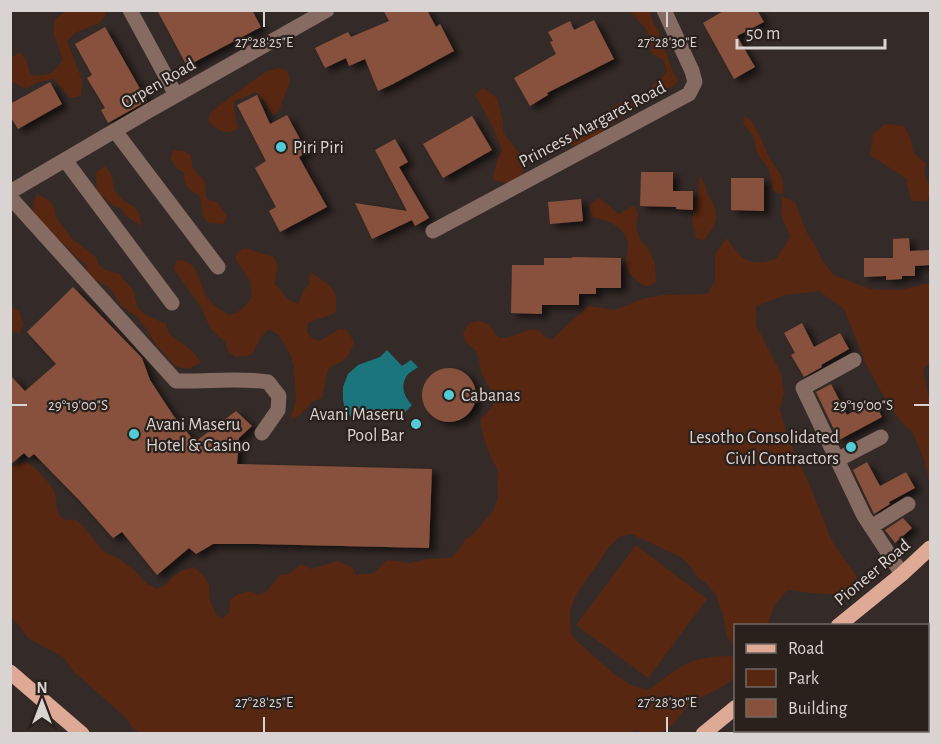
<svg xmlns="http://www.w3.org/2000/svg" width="941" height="744" font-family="'Alegreya Sans',sans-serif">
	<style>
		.green { fill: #582712 }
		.water { fill: #1a757d }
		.building { fill: #88513c; filter: url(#shadow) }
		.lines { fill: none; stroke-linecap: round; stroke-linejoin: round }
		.minor { stroke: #856b62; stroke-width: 15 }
		.major { stroke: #dea995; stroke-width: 15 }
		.ticks { fill: none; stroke: #d9d3d1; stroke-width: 2 }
		.poi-dot { fill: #52cbd7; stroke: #2a211d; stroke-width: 2 }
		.labels { text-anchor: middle; stroke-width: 4.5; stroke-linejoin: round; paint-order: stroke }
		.street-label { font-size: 18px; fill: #d9d3d1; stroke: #2a211d }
		.poi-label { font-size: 18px; fill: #d9d3d1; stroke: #2a211d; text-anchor: start }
		.ticks-label { font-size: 15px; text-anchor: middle; fill: #d9d3d1; stroke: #2a211d; stroke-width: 4.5; stroke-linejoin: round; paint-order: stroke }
	</style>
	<defs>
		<filter id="shadow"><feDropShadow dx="6" dy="4" stdDeviation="3" flood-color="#0009"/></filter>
	</defs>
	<rect width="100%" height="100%" fill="#342a27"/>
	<path class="green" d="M65,11H105L106,15L99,23L75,33L67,41L82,80L81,96L70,98L54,79L38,82L26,89L11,81V58L20,52L26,60L31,75C49,77 54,73 63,59L53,32L55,20Z
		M629,11H650L654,25L657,28L673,72L677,78V83L658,96L639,102L633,109L605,129L597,138L581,142L579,145L562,146L559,143C565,132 580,131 591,125C601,120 607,109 617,104C622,101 629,100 635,98C642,95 664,77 667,71L663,60C643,50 654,48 648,33C644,25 635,18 629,11Z
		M277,68L287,70L290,81L279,111L274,115C265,107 266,100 255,92L248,96L234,101V109L238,129C225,136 217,130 208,121L211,112L233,95L264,73Z
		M483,88L497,98L503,122V132L519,153L525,166L521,176L510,184L493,180L497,160L502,150L492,125L475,95Z
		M744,116L751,120L757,130L770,159L781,175L784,190L781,194L777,193L773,190L769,169L757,153L753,135L743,124Z
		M885,124L904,126L911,139L913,152L926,164L924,174C930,185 933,188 927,201H912L906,183L907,179L870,155L873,134Z
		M174,150L183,151L191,155C192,160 191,167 195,171C198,175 203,177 205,183C206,188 205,193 207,199L218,203L227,217L223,224L209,223L203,217L200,197C189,188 184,189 184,173L178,169L170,158Z
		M105,166C116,177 110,182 116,192C127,209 141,201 141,226L125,215L122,209L112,205L97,191L96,173Z
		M699,176C705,181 705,186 707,193C709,198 713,201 714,206C720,221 712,229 704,241L696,238L692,218L695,211L698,195Z
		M37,194L50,201L55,209L56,217L72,239L96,257L99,265L106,270L119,274L134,291L137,307L146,315L166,324L169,334L191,350L201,362L189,369L176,367L157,346L150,336L145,327L136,316L121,306L109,287L90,277L85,264L74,255L62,242L43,227L34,215L33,203Z
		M782,196L795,202L806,231L816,247L822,260L834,275L870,289L900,290L930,283V364L923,369L928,394L930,397V483L929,482L924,459L913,433L900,420L884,397L866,364L844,309L819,291L785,295L756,306V325L781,374L784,392L780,409L786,432L813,493L832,541L857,577C854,581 851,586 848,589C836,599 803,591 788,590C776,602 772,609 768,625L736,626L735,646L733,645L727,636L722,611L716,595L708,585L698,577L691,567L682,558L632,534L619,537L610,546L576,595L570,612L571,634L578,642L614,674L631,685L648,690C663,680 677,667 693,661C706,657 719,656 732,656L735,660V677C722,690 703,694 688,706C678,715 676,726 662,732C654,736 644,733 635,730L633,734L140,733L132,727L124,716L74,672L63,657L28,638L17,623L11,617V467C16,465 22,461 28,463C34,466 52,485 54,491C59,504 52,523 76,520L82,525L104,552L118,558L134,570L147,584L157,589C165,587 169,579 176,574C182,570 187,569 194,567L205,577L209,584L210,601L216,614L222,619L229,613L230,600L238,594L251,591L258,595L266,592L280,575L288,574L302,564L311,569L337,561L352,567L356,575L374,573L387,560L409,563L427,559L451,558L457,552L465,540L473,534L494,510L498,497L497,469L490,455L483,436L480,420L493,406L492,394L481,372L480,365L477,352L465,341L463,333L469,323L479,321L489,324L499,338H506L531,329L540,331L546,338L553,339C563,327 577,318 588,306L615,310L642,299L662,295L707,294L715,281V254L727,238C741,260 749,267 776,259L790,237L781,214Z
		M599,198L619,214L634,205L638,214L636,228L642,243L648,248L655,263L656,282L649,286H645C639,282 627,274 626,266C625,260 628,254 628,248C628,226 609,222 592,217L589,205Z
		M245,248L274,257L278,266L276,274L275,284L288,299L298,304L304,290L309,285L310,272C328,284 341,288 335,313C326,317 317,319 308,323L307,332L312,338L320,341L339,329L347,330L354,342C349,359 344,361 329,368C325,378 325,388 322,398L312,402L300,415L292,419L291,415L294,409L296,400L294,368L291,356L279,335L269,329L261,337L252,355L236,357L228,352L225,342L210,328L201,307L174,269L176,260C202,260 197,285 210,301C215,307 222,311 229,315C241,312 246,306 252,296L250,281L236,260V254Z
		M10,306L20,312L23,325L19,334L11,330Z
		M636,545L707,599L648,678L576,625Z"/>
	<path class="water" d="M387,350L402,366L411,360L418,367C414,370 408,373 406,377C400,387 405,398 412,405L401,416L390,413L367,420L352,418L345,410L343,400V387L348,374L358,365L380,357Z"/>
	<path class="building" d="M157,10H252L261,27L187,66Z
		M383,10H427L436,27L440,24L454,51L393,84L378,91L365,59L349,66L346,58L325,68L315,48L348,32L351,37L389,21Z
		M725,10H757L764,22L737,36L755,67L734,79L703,23Z
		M594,20L614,59L547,93L548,95L530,106L514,78L556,54L550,42L553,41L548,32L570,21L574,30Z
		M105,27L147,101L108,123L101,110L105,108L87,78L92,75L75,44Z
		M50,82L62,104L18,129L10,116V104Z
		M257,95L270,124L287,115L307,152L299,157L327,207L280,232L269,211L276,207L255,168L266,161L237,105Z
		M472,116L492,150L443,178L423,144Z
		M395,139L408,162L399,167L429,218L415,226L412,220L372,239L355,203L407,211L375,150Z
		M641,172H673V191H693V210L676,209V207L640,206Z
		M731,178H764V211L731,210Z
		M581,199L583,221L550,224L548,202Z
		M909,238L910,251L930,250V265L915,266V276H902V279L886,280V276L864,277V258H893V239Z
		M572,257L621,258V288H596V294H579V305H542V314L511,313L512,265H544V258H572Z
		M73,287L142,358L150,380L173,415L195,442L236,411L252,426L239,438L237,464L432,469L429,548L256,544H213L196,554L189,548L157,575L122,532L113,538L81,502L34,454L29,458L24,453L10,465V375L25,391L56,364L27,332Z
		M802,323L814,347L840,333L849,349L821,365L822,367L804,377L791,355L795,353L784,333Z
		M422 395a27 27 0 1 1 54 0a27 27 0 1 1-54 0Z
		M831,384L847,415L873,400L882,417L839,440L816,392Z
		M867,462L880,486L906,472L915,488L889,502L890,504L874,514L853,470Z
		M903,518L912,528L895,543L885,530Z"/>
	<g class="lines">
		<path class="minor" d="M130,10L176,95
			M115,131L218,267
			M65,160L172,303
			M10,192L150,110L327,10
			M10,197L176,381C207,382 237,377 268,382L279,396L278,410L262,433
			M433,231L689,94L695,82L692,71L664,10
			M854,360L803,388L864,516L902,574
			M837,460L881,437
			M871,527L908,504"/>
		<path class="major" d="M838,626L902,574L930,548
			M10,672L82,734
			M703,734L736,707"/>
	</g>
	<path class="ticks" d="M264,12V27M667,12V27M12,405H27M914,405H929M264,717V732M667,717V732"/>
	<g class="poi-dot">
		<circle cx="281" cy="147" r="6"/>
		<circle cx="449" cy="395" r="6"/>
		<circle cx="416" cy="424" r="6"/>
		<circle cx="134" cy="434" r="6"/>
		<circle cx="851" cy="447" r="6"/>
	</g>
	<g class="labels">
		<g class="street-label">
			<text transform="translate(158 83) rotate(-30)" y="6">Orpen Road</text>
			<text transform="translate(592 124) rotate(-28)" y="6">Princess Margaret Road</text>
			<text transform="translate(872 572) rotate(-40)" y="6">Pioneer Road</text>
		</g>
		<g class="poi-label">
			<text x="293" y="153">Piri Piri</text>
			<text x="461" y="401">Cabanas</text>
			<text x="404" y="420" text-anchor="end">Avani Maseru<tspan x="404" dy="21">Pool Bar</tspan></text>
			<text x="146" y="430">Avani Maseru<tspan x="146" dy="21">Hotel &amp; Casino</tspan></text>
			<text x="839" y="443" text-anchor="end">Lesotho Consolidated<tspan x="839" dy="21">Civil Contractors</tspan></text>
		</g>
	</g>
	<g class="ticks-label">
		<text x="264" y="47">27°28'25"E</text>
		<text x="667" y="47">27°28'30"E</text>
		<text x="78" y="410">29°19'00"S</text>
		<text x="863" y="410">29°19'00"S</text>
		<text x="264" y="707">27°28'25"E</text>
		<text x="667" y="707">27°28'30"E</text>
	</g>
	<rect width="941" height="744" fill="none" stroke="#d9d3d1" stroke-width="24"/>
	<rect x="734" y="624" width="195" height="108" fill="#2a211d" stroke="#706865" stroke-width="1.5"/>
	<rect x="746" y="644" width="30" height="9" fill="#dea995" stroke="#706865" stroke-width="1.5"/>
	<text x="788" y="654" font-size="18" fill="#d9d3d1">Road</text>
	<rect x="746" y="669" width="30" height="18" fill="#582712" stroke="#706865" stroke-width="1.5"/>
	<text x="788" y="684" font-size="18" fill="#d9d3d1">Park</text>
	<rect x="746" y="699" width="30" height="18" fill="#88513c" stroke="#706865" stroke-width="1.5"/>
	<text x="788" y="714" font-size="18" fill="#d9d3d1">Building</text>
	<g transform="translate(42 702)" stroke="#2a211d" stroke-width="4.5" paint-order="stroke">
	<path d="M0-4.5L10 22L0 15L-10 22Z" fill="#d9d3d1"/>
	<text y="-9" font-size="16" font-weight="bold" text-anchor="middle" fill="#d9d3d1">N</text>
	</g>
	<path d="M737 39v9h148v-9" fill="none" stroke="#d9d3d1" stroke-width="3"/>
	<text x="746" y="39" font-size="18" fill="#d9d3d1" stroke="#2a211d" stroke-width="4.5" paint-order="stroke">50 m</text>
</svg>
